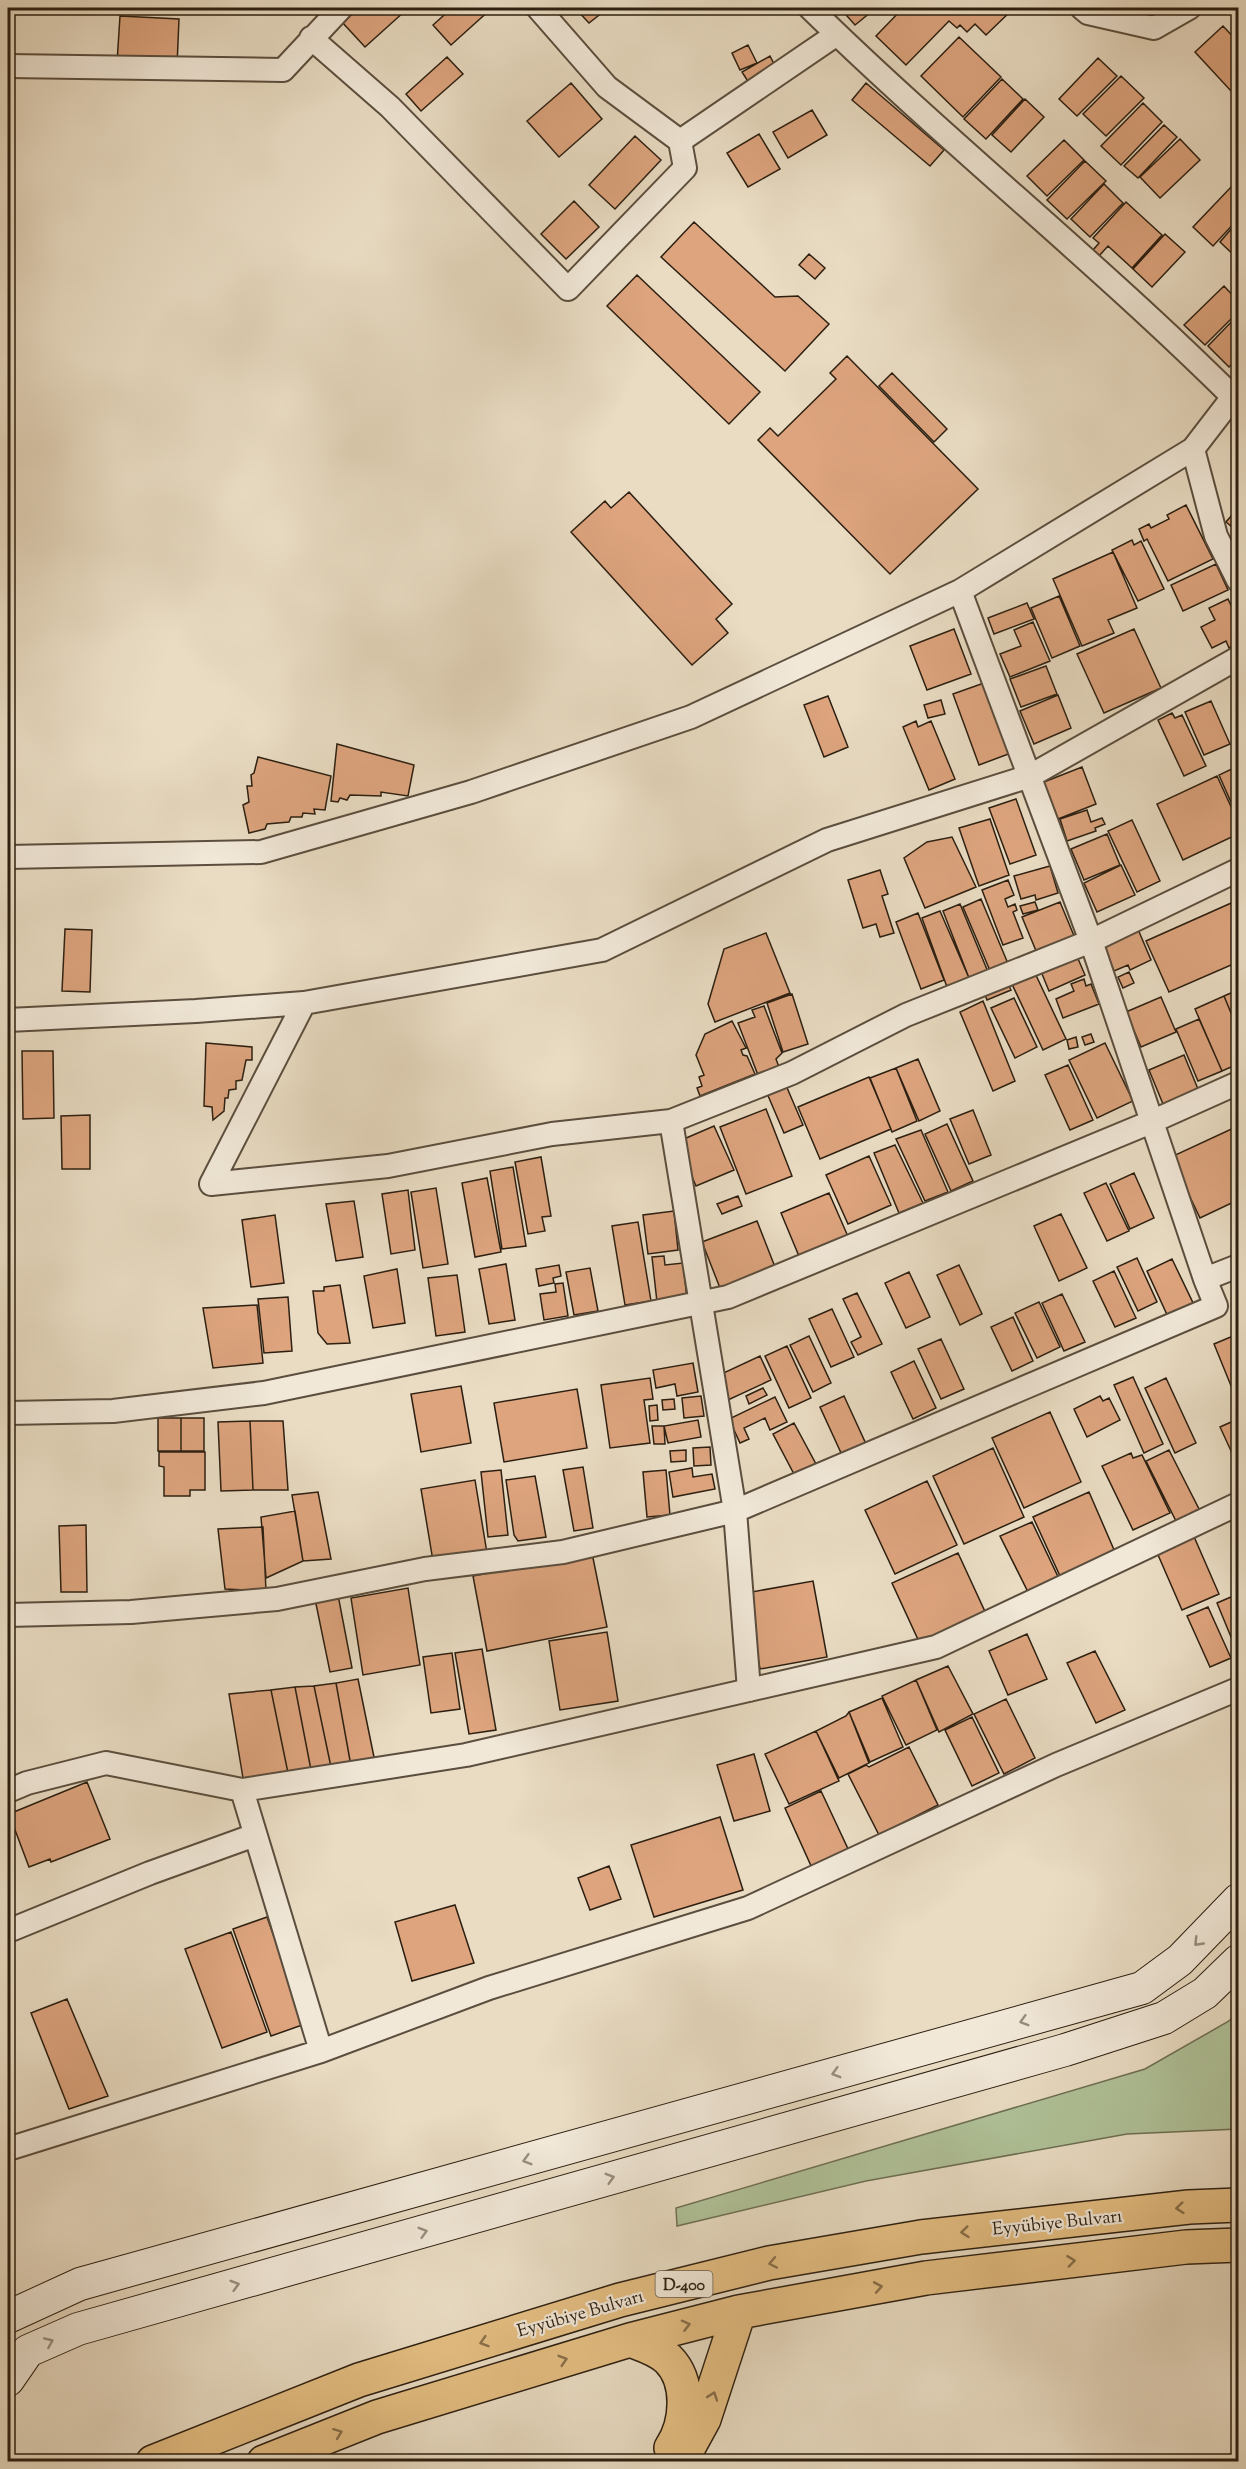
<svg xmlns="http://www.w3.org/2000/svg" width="1246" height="2469" font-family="'Sorts Mill Goudy',serif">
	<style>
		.green { fill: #b0c299; stroke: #6e7055; stroke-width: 1.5 }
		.building { fill: #dda47e; stroke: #2c1f11; stroke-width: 1.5 }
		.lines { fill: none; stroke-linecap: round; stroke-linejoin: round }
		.street-casing { stroke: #5b4e3e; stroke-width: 26 }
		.secondary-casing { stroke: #2c1f11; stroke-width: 34 }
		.highway-casing { stroke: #2c1f11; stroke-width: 36 }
		.street { stroke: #f1e8d8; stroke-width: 22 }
		.secondary { stroke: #f1e8d8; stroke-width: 32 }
		.highway { stroke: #e4be82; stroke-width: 33 }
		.oneway { stroke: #988e7e }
		.oneway2 { stroke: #886e4a }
		.labels { text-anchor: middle; stroke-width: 4.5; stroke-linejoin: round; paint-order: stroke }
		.shield { fill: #f1e8d8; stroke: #675b4d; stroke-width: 1.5 }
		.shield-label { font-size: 16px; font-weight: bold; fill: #2c1f11 }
		.street-label { font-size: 18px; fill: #2c1f11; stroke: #f1e8d8 }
	</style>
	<rect width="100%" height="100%" fill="#e9dcc3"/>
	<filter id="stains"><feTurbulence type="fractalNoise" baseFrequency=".00333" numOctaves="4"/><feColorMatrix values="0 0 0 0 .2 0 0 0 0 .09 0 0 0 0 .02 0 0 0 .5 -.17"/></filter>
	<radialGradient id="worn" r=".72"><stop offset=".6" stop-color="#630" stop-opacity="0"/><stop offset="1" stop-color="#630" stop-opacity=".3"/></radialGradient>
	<path class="green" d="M1238,2012V2129L1127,2134L866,2181L677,2226L676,2208L1145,2069L1229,2021Z"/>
	<path class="building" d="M356,8H402L405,11L365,47L341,21Z
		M452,8H492L451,45L433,25Z
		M575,8H608L589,23Z
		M840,8H876L855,25Z
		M903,8L909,14L915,8H1014L986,35L975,24L967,32L960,25L957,28L949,21L906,65L876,36Z
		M120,16L179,19L177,66L117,63Z
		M1223,26L1238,42V84L1231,91L1195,52Z
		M959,37L1001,77L963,117L921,76Z
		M748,45L757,63L740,70L732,53Z
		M770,56L776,68L749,83L742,72Z
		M447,57L463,74L421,111L406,94Z
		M1098,58L1117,76L1077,116L1059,99Z
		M1121,76L1144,98L1106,136L1083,114Z
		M1002,79L1023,99L986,139L964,119Z
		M571,83L602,119L559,157L527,121Z
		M866,83L944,150L930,166L852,100Z
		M1025,99L1044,117L1011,152L992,135Z
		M1143,103L1162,122L1121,165L1101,146Z
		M812,110L827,135L788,158L773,132Z
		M1164,125L1177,137L1138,178L1124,166Z
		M759,134L780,169L748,187L727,153Z
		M635,136L661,160L615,209L589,185Z
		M1180,139L1200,160L1160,198L1140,177Z
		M1064,140L1084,160L1047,196L1027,176Z
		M1085,161L1106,181L1067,219L1047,200Z
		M1104,184L1123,203L1090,237L1071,219Z
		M1232,186L1238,192V219L1213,246L1193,227Z
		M574,201L599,227L566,259L541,234Z
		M1126,202L1162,235L1132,268L1108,246L1099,256L1093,250L1099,243L1093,238Z
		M1238,221V259L1220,242Z
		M694,222L775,297L798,296L829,324L785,371L661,257Z
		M1165,234L1185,252L1152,287L1133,269Z
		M809,254L825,268L815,279L799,265Z
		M637,275L760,392L729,424L607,306Z
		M1224,286L1238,301V312L1205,345L1184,325Z
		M1238,315V364L1235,361L1229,367L1208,346Z
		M847,356L978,489L890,574L758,440L770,428L778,436L836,379L830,373Z
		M892,373L947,429L934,442L879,386Z
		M629,492L732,604L716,619L728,633L692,665L571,532L605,501L611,508Z
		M1186,505L1213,559L1168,581L1147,539L1144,541L1139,529L1149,524L1151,528L1169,519L1167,515Z
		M1238,508V529L1237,531L1226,522Z
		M1132,540L1134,545L1141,541L1164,589L1138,601L1112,550Z
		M1113,552L1137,608L1108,620L1114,633L1082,646L1053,579Z
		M1216,564L1228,590L1183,611L1171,585Z
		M1059,596L1080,646L1052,658L1031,608Z
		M1228,599L1238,620V643L1229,648L1226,641L1212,648L1201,627L1215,620L1209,608Z
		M1027,603L1034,619L994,634L988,618Z
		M1033,622L1050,661L1010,677L1000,654L1021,646L1014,630Z
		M954,629L971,674L927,690L910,646Z
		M1134,629L1161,688L1104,713L1077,654Z
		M1046,666L1057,694L1021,707L1010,679Z
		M984,683L1011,753L979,765L953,694Z
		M1058,695L1071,728L1034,744L1020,711Z
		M828,696L848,747L824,757L804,705Z
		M941,700L945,714L928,718L924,705Z
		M1211,701L1230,744L1204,755L1185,712Z
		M1172,713L1175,718L1182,715L1206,766L1184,776L1158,720Z
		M916,721L918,727L931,721L955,779L929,790L903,727Z
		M337,744L414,765L408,796L381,792V796L350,795L347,800L340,798L338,802L331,801Z
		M258,757L331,776L325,810L314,809L315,814L303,813L302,817H291L289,822L267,824L265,829L249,833L243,805L249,802L247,786H252L251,775L254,773Z
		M1238,766V818L1219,775Z
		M1082,767L1096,804L1058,819L1044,782Z
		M1217,776L1238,822V834L1183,860L1157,804Z
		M1016,799L1036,855L1010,864L989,808Z
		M1087,810L1091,822L1102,818L1105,824L1095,828L1096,831L1067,841L1060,819Z
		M990,819L1009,875L979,886L959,828Z
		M1132,820L1160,881L1137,892L1108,831Z
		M1107,834L1120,865L1084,880L1071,849Z
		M952,837L976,887L925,908L904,858L927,842Z
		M1121,865L1135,895L1097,912L1084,883Z
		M1050,866L1058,893L1036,900L1035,895L1021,899L1014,876Z
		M880,870L888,894L882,896L894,933L880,937L876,924L863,928L848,880Z
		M1008,880L1014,895L1005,899L1008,907L1015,904L1017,910L1013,912L1023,938L1003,945L982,890Z
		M981,899L1009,966L991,973L963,907Z
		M1238,900V962L1169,992L1146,941Z
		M1035,902L1038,910L1023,914L1020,906Z
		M1060,902L1077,943L1039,958L1022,917Z
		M960,904L988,972L969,978L943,911Z
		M940,911L969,978L947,987L922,918Z
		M918,913L944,980L921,989L896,922Z
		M1137,927L1151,960L1130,970L1128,965L1114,971L1101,941Z
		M65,929L92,930L90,992L62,991Z
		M766,933L790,993L715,1022L708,1004L724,949Z
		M1076,954L1085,975L1049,991L1040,969Z
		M1034,971L1066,1039L1043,1050L1011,982Z
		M1129,972L1134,983L1123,988L1118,977Z
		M1084,979L1086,986L1091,984L1099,1004L1063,1018L1056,999L1074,991L1071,984Z
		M1007,982L1011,990L987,1000L984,992Z
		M1238,990V1030L1224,996Z
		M792,994L808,1044L783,1052L767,1003Z
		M1224,996L1238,1030V1064L1222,1071L1195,1009Z
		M1161,997L1176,1032L1141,1047L1126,1012Z
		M1014,998L1037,1047L1015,1058L991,1008Z
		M983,1001L1015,1081L993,1091L960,1012Z
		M764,1006L782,1053L776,1059L782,1075L761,1083L738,1023L755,1017L752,1010Z
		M1199,1019L1222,1071L1198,1081L1176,1029Z
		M732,1021L746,1048L741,1050L743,1055L747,1056L755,1074L700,1096L697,1088L702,1086L699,1077L704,1075L696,1055L705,1034Z
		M1091,1034L1094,1042L1085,1045L1082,1037Z
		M1076,1037L1078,1047L1069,1049L1067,1040Z
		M206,1043L252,1047V1060H246L242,1080L236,1081V1089L229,1090L228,1098H225L224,1111L213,1120L212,1107L204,1106Z
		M1105,1043L1133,1101L1097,1118L1069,1060Z
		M22,1051H53L54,1118L23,1119Z
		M1184,1055L1198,1089L1163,1104L1149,1070Z
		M918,1059L940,1111L919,1121L896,1068Z
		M1068,1065L1093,1120L1070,1130L1045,1075Z
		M896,1068L917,1121L892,1132L870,1078Z
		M869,1077L891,1129L820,1159L798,1107Z
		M785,1083L803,1125L784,1133L766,1091Z
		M766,1109L792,1176L746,1194L720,1127Z
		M973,1110L991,1155L969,1164L950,1119Z
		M90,1115V1169H62L61,1116Z
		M947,1124L973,1181L951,1191L925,1134Z
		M714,1126L734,1170L696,1186L677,1142Z
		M1238,1126V1200L1200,1218L1171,1157Z
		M921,1130L948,1192L925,1201L896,1139Z
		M895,1145L923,1203L899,1213L874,1153Z
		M869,1156L891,1205L848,1224L826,1175Z
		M541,1157L551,1216L542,1217L545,1231L528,1234L515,1162Z
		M513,1167L526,1246L502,1249L490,1171Z
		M1134,1173L1154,1218L1130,1229L1110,1184Z
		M487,1178L501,1252L475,1257L462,1183Z
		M1106,1183L1129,1231L1107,1241L1084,1193Z
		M436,1188L448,1264L423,1268L411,1192Z
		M408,1190L415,1250L391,1254L382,1194Z
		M829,1193L850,1241L801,1261L781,1213Z
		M738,1196L742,1206L722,1214L717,1204Z
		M354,1201L363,1257L336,1261L326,1204Z
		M674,1211L678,1250L648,1254L643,1215Z
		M1061,1214L1087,1268L1059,1281L1034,1226Z
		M275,1215L284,1283L251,1287L242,1220Z
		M757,1221L775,1267L720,1288L702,1242Z
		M638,1222L651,1301L625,1305L612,1226Z
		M664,1256L665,1265L683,1263L687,1299L657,1302L652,1257Z
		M1137,1258L1157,1302L1138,1311L1117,1267Z
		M1172,1259L1195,1307L1169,1319L1147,1271Z
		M506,1264L515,1320L489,1324L479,1269Z
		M559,1265L561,1276L553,1278L554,1283L539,1286L536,1269Z
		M959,1265L982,1314L960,1325L937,1275Z
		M590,1268L598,1311L574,1315L566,1272Z
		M397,1269L405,1323L373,1328L364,1276Z
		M1114,1271L1136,1318L1115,1327L1093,1281Z
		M909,1272L930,1317L906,1328L885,1283Z
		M457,1275L465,1332L436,1336L428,1278Z
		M563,1283L568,1316L544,1320L540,1294L556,1292L555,1284Z
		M340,1285L350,1343L327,1344L318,1333L313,1291H324V1287Z
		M857,1293L882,1344L858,1355L851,1342L861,1337L843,1299Z
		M1062,1294L1085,1342L1064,1351L1042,1303Z
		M288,1297L292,1351L264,1353L258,1299Z
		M1039,1302L1060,1347L1037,1358L1015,1313Z
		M257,1305L263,1363L213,1368L203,1308Z
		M832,1309L854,1357L831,1367L809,1319Z
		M1013,1317L1033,1361L1012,1371L991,1327Z
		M809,1336L831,1383L813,1392L790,1345Z
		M1233,1336L1238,1349V1397L1236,1398L1214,1344Z
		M941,1339L964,1389L941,1399L918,1349Z
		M787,1346L811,1398L789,1408L765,1356Z
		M760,1356L771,1380L728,1400L717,1376Z
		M914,1361L936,1408L913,1419L891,1372Z
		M693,1363L698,1392L677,1396L675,1384L656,1388L653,1370Z
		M1133,1377L1163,1444L1144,1453L1114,1385Z
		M650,1378L653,1399L644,1400L650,1443L610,1448L601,1385Z
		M1166,1378L1196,1443L1175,1453L1145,1388Z
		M461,1386L471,1443L421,1452L411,1394Z
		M763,1388L767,1395L749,1404L746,1396Z
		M577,1389L587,1448L504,1462L494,1403Z
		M701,1396L704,1416L684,1418L682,1398Z
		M844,1396L866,1444L842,1455L820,1407Z
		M1100,1396L1103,1401L1109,1398L1120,1420L1087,1437L1074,1409Z
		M775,1397L787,1422L770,1430L765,1418L744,1428L749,1439L740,1443L729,1419Z
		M674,1399L675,1409L663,1410L662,1400Z
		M657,1405L658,1420L650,1421L649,1406Z
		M1050,1412L1081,1482L1024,1508L992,1438Z
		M158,1418H181V1451H158Z
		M181,1418H204V1451H181Z
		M1238,1419V1466L1220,1427Z
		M698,1420L701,1437L668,1443L664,1426Z
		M250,1421L253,1490L221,1491L218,1422Z
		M250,1421H283L288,1490H253Z
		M794,1423L816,1464L795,1476L773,1434Z
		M652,1426H664L665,1444H654Z
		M710,1447L711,1465L694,1466L693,1448Z
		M993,1448L1024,1517L964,1544L933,1476Z
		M686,1450V1461L671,1462L670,1451Z
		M1169,1450L1199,1509L1176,1521L1146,1461Z
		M159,1452H205V1490H190V1496H164V1467L159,1466Z
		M1131,1453L1133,1458L1142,1455L1170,1513L1133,1530L1102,1466Z
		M583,1467L593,1528L574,1531L563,1470Z
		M692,1468L693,1477L712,1474L715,1489L673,1497L669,1472Z
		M501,1470L508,1535L488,1537L481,1472Z
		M666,1470L670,1515L647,1517L643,1472Z
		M535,1476L546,1537L518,1541L514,1535L506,1480Z
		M475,1480L487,1553L433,1561L421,1489Z
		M927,1481L957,1545L895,1574L865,1510Z
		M318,1492L331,1559L303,1561L292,1495Z
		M1089,1492L1115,1552L1060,1576L1033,1517Z
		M295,1511L303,1561L266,1578L261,1517Z
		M1032,1522L1061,1583L1031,1598L1000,1536Z
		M86,1525L87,1592H61L59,1526Z
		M263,1527L266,1591L225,1589L218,1529Z
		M1192,1532L1219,1594L1182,1610L1155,1548Z
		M592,1553L607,1627L487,1651L473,1576Z
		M958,1553L987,1616L921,1646L892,1583Z
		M813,1581L827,1657L760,1669L746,1593Z
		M408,1588L420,1665L363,1675L351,1598Z
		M1238,1594V1654L1217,1603Z
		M338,1595L352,1668L330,1672L315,1599Z
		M1208,1607L1231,1658L1210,1667L1187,1616Z
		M607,1632L618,1701L560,1710L549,1641Z
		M1027,1634L1047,1679L1008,1695L989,1651Z
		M482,1649L496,1730L469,1734L455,1653Z
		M1095,1651L1125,1710L1096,1723L1067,1663Z
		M452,1653L460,1709L431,1713L423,1657Z
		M948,1666L973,1714L939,1732L916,1680Z
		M358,1679L375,1762L351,1766L336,1683Z
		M916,1680L937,1730L906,1745L882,1696Z
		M336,1683L351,1766L331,1767L314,1686Z
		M314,1686L331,1767L311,1770L295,1687Z
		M295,1687L311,1770L288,1773L271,1690Z
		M271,1690L288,1773L243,1778L229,1694Z
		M882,1698L903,1747L870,1762L849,1712Z
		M1006,1699L1035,1758L1004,1774L974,1714Z
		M849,1712L869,1763L839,1778L816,1731L846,1716Z
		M972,1717L999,1773L972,1786L945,1730Z
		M816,1731L839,1781L789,1804L765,1754Z
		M909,1747L938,1805L879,1835L848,1774L866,1765L869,1767Z
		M754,1754L770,1811L734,1821L717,1765Z
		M87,1782L110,1839L51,1862L50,1859L29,1867L9,1814Z
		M821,1791L849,1851L812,1868L785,1808Z
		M720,1817L743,1890L654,1917L631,1845Z
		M609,1866L621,1899L590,1910L578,1878Z
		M455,1905L474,1963L412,1981L395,1922Z
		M267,1917L305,2024L271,2036L233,1929Z
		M231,1932L267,2032L222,2048L185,1949Z
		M67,1999L108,2096L69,2109L31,2013Z"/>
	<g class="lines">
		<g class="street-casing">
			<path id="street" d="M538,8L607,87L680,141L837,34
				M1082,8L1088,13L1154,28L1189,8
				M311,38L390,107L568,289L685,168L680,141
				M8,66L283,70L341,8
				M1193,449L1216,536L1238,580
				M960,591L1091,941L1205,1279
				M8,857L261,852L471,792L691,717L960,591L1193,449L1233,397C1097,262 947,142 810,8
				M304,1003L211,1184L388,1166L552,1134L671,1121L792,1073L906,1015L1091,941L1238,870
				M8,1020L196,1011L304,1003L602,950L827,840L1030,776L1238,658
				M671,1121L735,1511L749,1690
				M8,1413L113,1411L264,1393L728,1297L1151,1122L1238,1083
				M8,1615L131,1612L277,1599L425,1569L563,1552L735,1511L1216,1306L1205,1279L1238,1266
				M242,1790L321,2051
				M8,1791L27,1783L106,1763L242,1790L466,1755L936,1647L1238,1504
				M8,1931L150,1873L255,1835
				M8,2149L321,2051L489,1988L748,1908L1056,1765L1238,1689"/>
		</g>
		<g class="secondary-casing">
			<path id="secondary" d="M8,2317L80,2284L1142,1988L1180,1960L1238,1900
				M8,2380L28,2351L78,2329L1065,2050L1164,2018L1205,1993L1238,1961"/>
		</g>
		<g class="highway-casing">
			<path id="highway" d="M630,2340C643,2345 657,2349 668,2359C691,2382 687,2424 671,2448
				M153,2462L359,2380L620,2300L769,2263L921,2237L1189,2207L1238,2205
				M264,2462L377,2417L630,2340L739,2312L926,2278L1186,2247L1238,2245
				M671,2462L687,2450L704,2419L739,2312"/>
		</g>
		<use href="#street" class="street"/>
		<use href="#secondary" class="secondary"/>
		<use href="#highway" class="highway"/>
	</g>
	<defs><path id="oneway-chevron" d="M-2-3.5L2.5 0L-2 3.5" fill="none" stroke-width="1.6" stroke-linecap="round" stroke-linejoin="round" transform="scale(1.5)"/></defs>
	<g class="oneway">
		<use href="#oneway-chevron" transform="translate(1198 1942) rotate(134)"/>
		<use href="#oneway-chevron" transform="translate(1024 2021) rotate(164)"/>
		<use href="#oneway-chevron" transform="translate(836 2073) rotate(164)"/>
		<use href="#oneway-chevron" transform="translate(527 2160) rotate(164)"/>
		<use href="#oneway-chevron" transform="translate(610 2178) rotate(-16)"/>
		<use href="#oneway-chevron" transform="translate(423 2232) rotate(-16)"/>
		<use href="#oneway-chevron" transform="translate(235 2285) rotate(-16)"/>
		<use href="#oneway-chevron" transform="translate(49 2342) rotate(-23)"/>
	</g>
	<g class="oneway2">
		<use href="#oneway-chevron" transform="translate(1180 2208) rotate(174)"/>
		<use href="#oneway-chevron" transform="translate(965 2232) rotate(174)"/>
		<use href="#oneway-chevron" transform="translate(1071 2261) rotate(-7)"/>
		<use href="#oneway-chevron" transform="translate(773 2263) rotate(169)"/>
		<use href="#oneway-chevron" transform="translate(878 2287) rotate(-10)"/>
		<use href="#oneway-chevron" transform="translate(686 2325) rotate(-14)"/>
		<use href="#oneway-chevron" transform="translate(484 2342) rotate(163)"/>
		<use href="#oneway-chevron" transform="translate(563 2360) rotate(-17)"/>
		<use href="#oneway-chevron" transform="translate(713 2396) rotate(-71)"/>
		<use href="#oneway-chevron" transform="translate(338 2433) rotate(-21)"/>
	</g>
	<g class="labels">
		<rect class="shield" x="655.5" y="2271" width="57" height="26" rx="4.5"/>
		<g class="shield-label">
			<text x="684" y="2290">D-400</text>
		</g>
		<g class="street-label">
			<text transform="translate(1057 2222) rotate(-6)" y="6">Eyyübiye Bulvarı</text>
			<text transform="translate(580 2313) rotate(-16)" y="6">Eyyübiye Bulvarı</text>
		</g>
	</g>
	<rect width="1246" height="2469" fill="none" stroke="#e9dcc3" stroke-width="30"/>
	<rect x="9" y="9" width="1228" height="2451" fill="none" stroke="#2c1f11" stroke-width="3"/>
	<rect x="15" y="15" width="1216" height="2439" fill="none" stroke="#2c1f11" stroke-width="1.5"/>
	<rect width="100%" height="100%" filter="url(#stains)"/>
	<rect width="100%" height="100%" fill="url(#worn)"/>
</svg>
